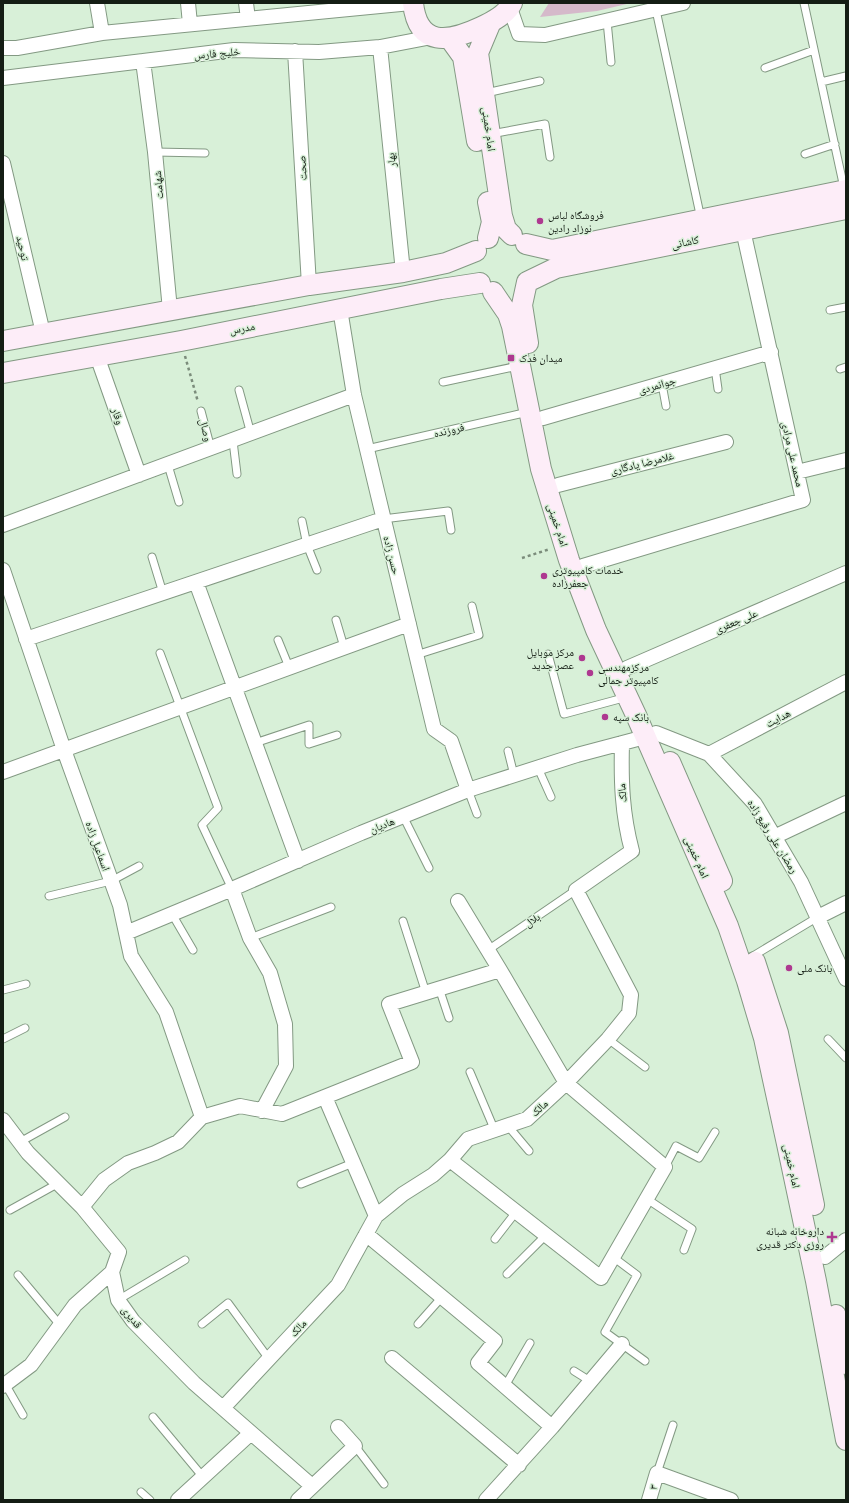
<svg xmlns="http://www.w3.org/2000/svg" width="849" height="1503" font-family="'Fira Sans Condensed','Noto Naskh Arabic',sans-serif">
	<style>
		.green { fill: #d5b9ca }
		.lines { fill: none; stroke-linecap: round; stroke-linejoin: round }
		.lane-casing { stroke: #839983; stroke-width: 9 }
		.street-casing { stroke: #839983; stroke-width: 16 }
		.secondary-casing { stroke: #839983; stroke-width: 22 }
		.path { stroke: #7b8c7b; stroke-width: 2.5; stroke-dasharray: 3 3; stroke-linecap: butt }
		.lane { stroke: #fff; stroke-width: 7 }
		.street { stroke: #fff; stroke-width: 14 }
		.secondary { stroke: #fdedf8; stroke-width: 20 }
		.poi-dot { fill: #ae3890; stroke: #d8f0d8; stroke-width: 1.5 }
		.labels { text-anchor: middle; stroke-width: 3; stroke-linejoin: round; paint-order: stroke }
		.street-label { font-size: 11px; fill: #141d14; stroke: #d8f0d8 }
		.poi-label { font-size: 11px; fill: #141d14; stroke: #d8f0d8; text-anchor: start }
	</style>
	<rect width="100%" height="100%" fill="#d8f0d8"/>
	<path class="green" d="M549,3H631L597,11L540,17Z"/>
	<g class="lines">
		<g class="lane-casing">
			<path id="lane" d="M804,3L844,188
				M656,10L701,219
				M607,21L611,62
				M765,68L814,50
				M821,82L846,76
				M486,93L540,81
				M491,134L545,124L550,157
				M155,152L205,153
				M805,154L835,144
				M830,310L846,307
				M715,368L718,389
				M840,369L846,367
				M443,382L518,366
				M662,384L666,406
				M239,390L251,434
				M201,411L211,449
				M233,441L237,474
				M367,449L528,412
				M168,465L179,502
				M383,519L448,511L451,530
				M302,521L307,545L317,570
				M152,557L163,593
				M336,620L344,647
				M278,640L289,667
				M160,653L218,808L202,825L232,889
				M548,654L564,714L627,697
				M416,655L479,635L472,606
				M255,743L309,725V744L337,735
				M508,751L514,775
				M538,768L551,797
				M468,790L477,814
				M403,816L429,868
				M49,896L111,881L139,866
				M172,914L193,950
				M403,921L426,993
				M250,938L331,907
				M488,950L576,890
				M753,956L818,917
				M439,988L449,1018
				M3,990L26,984
				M3,1039L25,1028
				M608,1039L645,1067
				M828,1039L846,1058
				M470,1072L495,1131
				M508,1126L529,1151
				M20,1142L65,1117
				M665,1167L676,1146L699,1158L715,1132
				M301,1184L353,1163
				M647,1199L692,1229L684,1250
				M10,1210L57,1184
				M495,1239L516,1212
				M613,1257L637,1275L605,1332L645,1361
				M507,1274L546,1235
				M18,1275L60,1325
				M118,1300L185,1260
				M202,1324L228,1303L269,1359
				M418,1324L442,1297
				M574,1371L590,1381
				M4,1382L23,1415
				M505,1386L530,1343
				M153,1417L203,1477
				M355,1446L384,1484
				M657,1473L673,1425
				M141,1492L150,1500"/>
		</g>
		<g class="street-casing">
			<path id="street" d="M97,3L102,33
				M188,3L190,24
				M246,3L248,19
				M510,8L519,34L545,35L683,3
				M380,47L403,272
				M3,48H17L102,33L411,3
				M295,51L309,285
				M143,61L155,152L170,310
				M3,78L234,50L319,52L380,47L432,37
				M3,163L43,333
				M340,309L354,395L434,729L451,741L468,790
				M97,356L139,475
				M543,418L771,352
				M797,472L846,460
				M558,485L726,442
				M3,525L354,395
				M583,566L803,500L743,230
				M3,570L64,750L120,905L131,956L166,1012L202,1117
				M196,582L298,861
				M26,639L383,519
				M627,668L846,573
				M656,733L709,754L755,804L801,882L846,979
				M709,754L846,682
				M3,772L409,624
				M774,837L846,803
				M232,889L250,938L270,973L285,1024L286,1066L262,1111
				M818,917L846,903
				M126,933L232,889L361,833L468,790L577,755L645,737
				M325,1097L376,1216
				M3,1120L28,1153L82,1207L119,1252L112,1272L118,1300L133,1321L194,1383L312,1486
				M450,1160L601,1278L665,1167L566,1083L500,970L458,901
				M82,1207L104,1180L128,1163L155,1153L178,1142L202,1117L240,1106L282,1114L412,1062L389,1004L500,970
				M366,1234L495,1341L478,1363L552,1427L622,1344
				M825,1257L846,1240
				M392,1358L519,1465
				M3,1386L31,1365L75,1305L112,1272
				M223,1408L338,1285L376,1216L403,1194L433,1175L450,1160L468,1139L527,1119L566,1083L608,1039L629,1013L631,995L576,890L632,851C622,814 621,781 622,743
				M178,1500L251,1433
				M298,1500L355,1446L338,1427
				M486,1500L552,1427
				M649,1500L657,1473L731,1500"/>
		</g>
		<g class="secondary-casing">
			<path id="secondary" d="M413,3C418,48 449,42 481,27C492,22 507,14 512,3
				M491,22L478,53L502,216L506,229L512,235
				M450,39L463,57L477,141
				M488,202L492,222L488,238
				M526,244L552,250L846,190
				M527,282L522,305L528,343
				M527,282L556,268L846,209
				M493,292L508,314L512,326L541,469L569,560L596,630L636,715L728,926L747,981L764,1038L787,1144L816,1281L846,1440
				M3,341L309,285L403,272L446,263L476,251
				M3,373L181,341L441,289L480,283
				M670,762L722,881
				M755,962L778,1033L814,1205
				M836,1315L846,1364"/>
		</g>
		<path class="path" d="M185,356L198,402
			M522,558L550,549"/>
		<use href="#lane" class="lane"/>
		<use href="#street" class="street"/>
		<use href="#secondary" class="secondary"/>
	</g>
	<g class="poi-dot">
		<circle cx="540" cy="221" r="4"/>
		<rect x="507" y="354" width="8" height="8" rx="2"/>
		<circle cx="544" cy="576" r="4"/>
		<circle cx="582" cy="658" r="4"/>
		<circle cx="590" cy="673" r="4"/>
		<circle cx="605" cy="717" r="4"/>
		<circle cx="789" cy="968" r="4"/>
		<path d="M830 1231h4v4h4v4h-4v4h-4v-4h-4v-4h4z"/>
	</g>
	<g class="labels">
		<g class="street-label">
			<text transform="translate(217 53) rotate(-5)" y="4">خلیج فارس</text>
			<text transform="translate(489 129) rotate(82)" y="4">امام خمینی</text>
			<text transform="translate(391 160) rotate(-96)" y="4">بهار</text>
			<text transform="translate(302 168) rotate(-93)" y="4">صحت</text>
			<text transform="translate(158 185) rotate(-95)" y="4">شهامت</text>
			<text transform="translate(685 242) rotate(-12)" y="4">کاشانی</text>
			<text transform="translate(23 248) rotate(77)" y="4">توحید</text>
			<text transform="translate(242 328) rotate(-11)" y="4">مدرس</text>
			<text transform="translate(657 385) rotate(-16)" y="4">جوانمردی</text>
			<text transform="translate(118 416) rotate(71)" y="4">وقار</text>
			<text transform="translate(206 430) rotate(76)" y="4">وصال</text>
			<text transform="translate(449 430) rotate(-13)" y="4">فروزنده</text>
			<text transform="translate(793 454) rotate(77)" y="4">محمد علی مرادی</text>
			<text transform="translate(642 463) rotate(-14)" y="4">غلامرضا یادگاری</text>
			<text transform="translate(558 525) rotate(72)" y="4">امام خمینی</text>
			<text transform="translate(392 555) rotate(76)" y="4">حسن زاده</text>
			<text transform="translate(736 621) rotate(-23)" y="4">علی جعفری</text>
			<text transform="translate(778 718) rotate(-28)" y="4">هدایت</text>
			<text transform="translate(622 793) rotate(-95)" y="4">مالک</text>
			<text transform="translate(382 825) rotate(-22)" y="4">هادیان</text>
			<text transform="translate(773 836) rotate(58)" y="4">رمضان علی رفیع زاده</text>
			<text transform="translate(98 846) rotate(70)" y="4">اسماعیل زاده</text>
			<text transform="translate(697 857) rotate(66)" y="4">امام خمینی</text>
			<text transform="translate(532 920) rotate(-34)" y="4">بلال</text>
			<text transform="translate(539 1108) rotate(-43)" y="4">مالک</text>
			<text transform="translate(792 1166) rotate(78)" y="4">امام خمینی</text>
			<text transform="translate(132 1317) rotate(51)" y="4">قدیری</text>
			<text transform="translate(298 1328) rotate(-47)" y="4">مالک</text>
			<text transform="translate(653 1487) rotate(-74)" y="4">۳</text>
		</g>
		<g class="poi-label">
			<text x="548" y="219">فروشگاه لباس<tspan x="548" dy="13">نوزاد رادین</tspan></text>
			<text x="519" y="362">میدان فدک</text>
			<text x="552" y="574">خدمات کامپیوتری<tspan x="552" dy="13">جعفرزاده</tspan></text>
			<text x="574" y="656" text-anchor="end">مرکز موبایل<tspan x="574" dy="13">عصر جدید</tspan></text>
			<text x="598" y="671">مرکزمهندسی<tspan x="598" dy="13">کامپیوتر جمالی</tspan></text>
			<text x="613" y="721">بانک سپه</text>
			<text x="797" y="972">بانک ملی</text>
			<text x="824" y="1235" text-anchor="end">داروخانه شبانه<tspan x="824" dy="13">روزی دکتر قدیری</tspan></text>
		</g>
	</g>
	<rect width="849" height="1503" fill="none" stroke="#141d14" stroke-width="8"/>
</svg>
